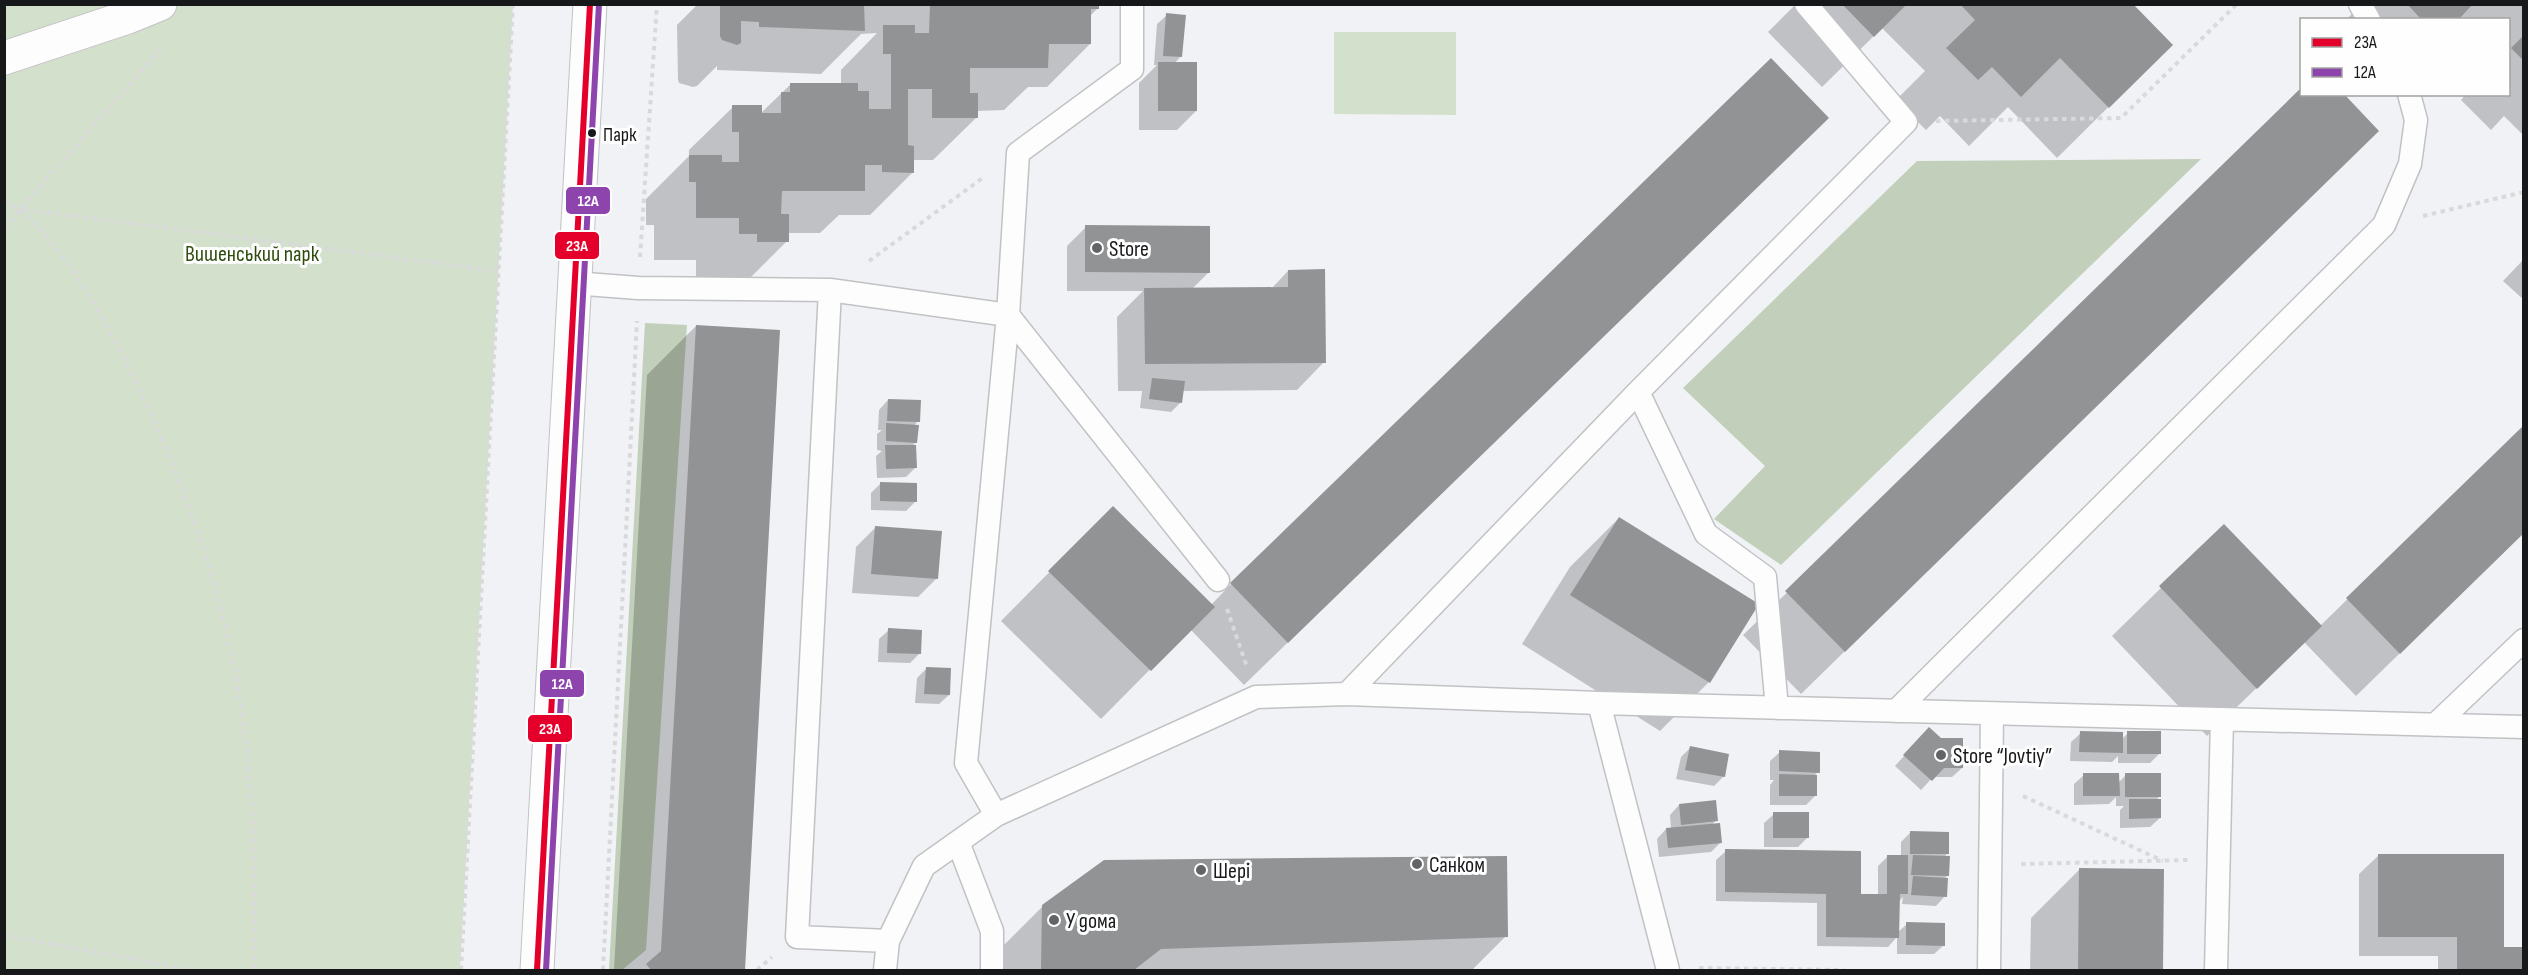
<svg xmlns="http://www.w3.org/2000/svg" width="2528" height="975" font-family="'Sofia Sans Condensed',sans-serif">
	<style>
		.green { fill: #d3e0cc }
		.forest { fill: #c2cfba }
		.shadow { fill: #0003 }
		.building { fill: #919395 }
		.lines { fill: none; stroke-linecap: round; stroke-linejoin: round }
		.service-casing { stroke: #c1c2c4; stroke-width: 25 }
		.pedestrian-casing { stroke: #c1c2c4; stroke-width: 35 }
		.tertiary-casing { stroke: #c1c2c4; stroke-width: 35 }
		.path { stroke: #d9d9db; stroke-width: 4; stroke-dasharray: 4.5 4.5; stroke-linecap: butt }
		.service { stroke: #fdfdfe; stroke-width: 22 }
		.pedestrian { stroke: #fdfdfe; stroke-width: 33 }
		.tertiary { stroke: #fdfdfe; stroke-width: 33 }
		.bus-1-casing { stroke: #fefefe; stroke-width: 10 }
		.bus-2-casing { stroke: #fefefe; stroke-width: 10 }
		.bus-1 { stroke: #e4002b; stroke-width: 6 }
		.bus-2 { stroke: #8e44ad; stroke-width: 6 }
		.bus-dot { fill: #17181a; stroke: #fefefe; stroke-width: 2 }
		.poi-dot { fill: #636467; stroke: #fefefe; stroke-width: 2 }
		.labels { text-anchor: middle; stroke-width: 6; stroke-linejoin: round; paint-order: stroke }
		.bus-label { font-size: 20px; fill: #17181a; stroke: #fefefe; text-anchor: start }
		.poi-label { font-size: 22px; fill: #17181a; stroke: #fefefe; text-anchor: start }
		.park-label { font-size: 22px; fill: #2f4c0e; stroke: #fefefe }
		.line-badge { stroke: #fefefe; stroke-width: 2 }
		.badge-label { font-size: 16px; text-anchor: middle; font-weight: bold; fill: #fff }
	</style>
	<rect width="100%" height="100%" fill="#f0f2f5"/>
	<path class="green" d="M5,5H513L460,970H5Z
		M1334,32H1456V115L1334,114Z"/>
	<path class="forest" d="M2201,159L1781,565L1714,519L1765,466L1683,388L1917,161Z
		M645,323L687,325L646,950L622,970H609Z"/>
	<path class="shadow" d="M698,4H1098V8L1090,16V44L1047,87H1028L1004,110L977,111V117L933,160H913V172L870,215H839L820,233H787V241L744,284H714V277H696V260H654V225H646V199L689,156V150L733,107L760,114L791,84H841V70L877,33L861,34L821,74L717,70V66L697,86L693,87L679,83L678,80L677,25Z
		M1796,4H2131L2171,45L2057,158L2008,107L1969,146L1940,116L1926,130L1896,100L1925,71L1882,28L1822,87L1768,32Z
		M2361,4H2524V136L2504,116L2491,130L2461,100L2466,94H2508V20H2346Z
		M1167,15L1181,56L1174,64L1196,111L1177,130H1139V83L1157,65H1154L1157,24Z
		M2302,94L2334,173L1801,694L1743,635Z
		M1784,160L1244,685L1190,629L1101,719L1001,621L1113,508L1211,605L1231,584Z
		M1086,227L1209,272L1192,289H1271L1288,271L1324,362L1297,390L1182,391L1181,402L1171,412L1140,408L1142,391H1118L1117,317L1143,291H1067V246Z
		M2524,259V300L2503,281Z
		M696,326L779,331L744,970H614L647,375Z
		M888,400L918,421L914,426L916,442L912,446L916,467L906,477L877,478L876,456L882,451L877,450V434L882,430H878L879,410Z
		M2524,427V532L2356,696L2304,642L2207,736L2112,636L2224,526L2320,626Z
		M881,483L916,501L906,511L871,510V493Z
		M1619,518L1709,682L1660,731L1522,644L1570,567Z
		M875,528L937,578L918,597L852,593L856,547Z
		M889,630L919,654L910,663L878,662L879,639Z
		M927,668L949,695L939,704L915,703L917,678Z
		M2081,733L2122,739L2128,733L2159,754L2150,763H2118V756L2112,762L2070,761L2071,742Z
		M1920,738L1962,768L1952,777H1933L1921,790L1895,766Z
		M1690,748L1724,776L1714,786L1676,779L1681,757Z
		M1780,752L1818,772L1814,776L1815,796L1806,805H1770V785L1774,780H1770V761Z
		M2084,775L2118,783L2126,775L2160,796L2156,800L2160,818L2150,827L2120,828V810L2124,806H2116V797L2109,804L2074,805V784Z
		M1679,805L1716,820L1711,826L1721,842L1711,852L1659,857L1657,839L1666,829H1671L1670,815Z
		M1774,814L1808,837L1798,847H1764V823Z
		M1910,833L1947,854L1943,858L1948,875L1944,879L1945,896L1936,906L1902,904L1903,897L1898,902L1897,933L1907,924L1944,945L1934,954H1897V937L1888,947L1817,946V903L1716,901V860L1726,851L1860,896H1878V866L1887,857H1901V842Z
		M2379,855L2502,948H2524V970H2438V956H2359V874Z
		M2080,869L2163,870L2161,970H2030L2031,918Z
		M1043,906L1506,936L1472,970H994V955Z"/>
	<path class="building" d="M720,4H864L865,31L759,27V22L741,21V43L737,45L722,40L720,36Z
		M930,4H1099V9H1091V44H1049L1048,68H970V93H978V118H932V89H908V145L914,146V173L882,172V165H865V191H782L781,214H789V242H757V234H739V218H696V182H689V155H722V162H739V132H732V105H762V113H781V92H790V83H858V91H869V109H891V54H883V25H915V33H929Z
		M1842,4H1907L1874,37Z
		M1960,4H2133L2173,45L2109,108L2060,58L2021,97L1992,67L1978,80L1946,48L1975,20Z
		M2407,4H2473L2458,20H2422Z
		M1166,13L1186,15L1182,57L1163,56Z
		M2524,35V61L2511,48Z
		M1771,58L1829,118L1288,643L1230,583Z
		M1158,62H1197V111H1158Z
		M2302,87V94H2344L2379,131L1845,652L1785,591Z
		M1085,225L1210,226V273L1085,272Z
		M1325,269L1326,363L1145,364L1144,288L1288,287V270Z
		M696,325L780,330L745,970H651L646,964L661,951Z
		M1152,378L1185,381L1182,403L1149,399Z
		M888,399L921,400L920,422L887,421Z
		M886,423L919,425L917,443L886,441Z
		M2524,425V533L2400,654L2346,598Z
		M885,445H916L917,468L886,469Z
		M880,482L917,483V502L880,501Z
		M1113,506L1215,607L1151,671L1048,571Z
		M1619,517L1759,604L1710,683L1570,595Z
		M2224,524L2322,626L2257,689L2159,586Z
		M875,526L942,531L938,579L871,574Z
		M888,628L922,630L921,654L887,653Z
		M926,667L951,668L950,695L924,694Z
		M1929,727L1941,738H1963V768H1944L1932,781L1903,755Z
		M2080,731L2123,732V753L2079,752Z
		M2127,731H2161V754H2127Z
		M1690,746L1729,754L1725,777L1685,770Z
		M1779,750L1820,752V773L1779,771Z
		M2083,773H2119L2120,796H2083Z
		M2125,773H2161V797H2125Z
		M1779,774L1817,775V796H1779Z
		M2129,799H2161V818L2129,819Z
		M1716,800L1718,821L1681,825L1679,804Z
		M1773,812H1809V838H1773Z
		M1720,823L1722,843L1668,848L1666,828Z
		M1910,831L1949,832V854H1910Z
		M1725,849L1861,851V894H1887V855H1908V894H1900L1899,938L1826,937V894L1725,892Z
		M2378,854H2504V947H2524V970H2457V937H2378Z
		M1913,855L1950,856L1949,876L1911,875Z
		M1507,856L1508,937L1161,949L1134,970H1041L1042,905L1104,860Z
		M2079,868L2164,869L2163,970H2078Z
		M1913,876L1948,878L1947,897L1911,895Z
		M1906,922L1945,923V946L1906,945Z"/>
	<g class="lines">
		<g class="service-casing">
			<path id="service" d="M2360,4L2369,20
				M573,283L638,288L830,290L797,937L888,941L924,866L996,815L1256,697L1347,694L1599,703L2524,727
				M830,290L1008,315L1218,580
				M1638,392L1706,534L1765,577L1777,708
				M1347,694L1638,392L1906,122L1806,4
				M1599,703L1668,970
				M1896,711L2384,225L2410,164L2416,120L2409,94
				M2435,725L2524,640
				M996,815L966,763L1008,315L1018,153L1132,69V4
				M958,842L992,931V970
				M885,970L888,941
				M1989,970L1992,714
				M2216,970L2222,719"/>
		</g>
		<g class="pedestrian-casing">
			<path id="pedestrian" d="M4,58L128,17L160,4"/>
		</g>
		<g class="tertiary-casing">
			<path id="tertiary" d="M537,970L590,4"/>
		</g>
		<path class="path" d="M1936,121L2121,118L2237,4
			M4,202L20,209L499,271
			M20,209C30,220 42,230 51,241C84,283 110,330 133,377C189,490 229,610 245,735C255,813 254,892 254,970
			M2423,216L2524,192
			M4,228L164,45
			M640,257L657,4
			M869,261L984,177
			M1227,609L1247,667
			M2023,796L2163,861
			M2021,864L2188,860
			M4,935L192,970
			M1699,968L1844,970
			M461,970L513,4
			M603,970L637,321
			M757,970L772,957"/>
		<use href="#service" class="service"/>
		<use href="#pedestrian" class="pedestrian"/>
		<use href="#tertiary" class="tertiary"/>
		<g class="bus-1-casing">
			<path id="bus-1" d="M537,970L590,4"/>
		</g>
		<g class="bus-2-casing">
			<path id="bus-2" d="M546,970L599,4"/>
		</g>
		<use href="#bus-1" class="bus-1"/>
		<use href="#bus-2" class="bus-2"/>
	</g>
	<circle class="bus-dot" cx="592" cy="133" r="5"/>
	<g class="poi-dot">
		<circle cx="1097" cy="248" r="6"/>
		<circle cx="1941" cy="755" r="6"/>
		<circle cx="1417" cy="864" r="6"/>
		<circle cx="1201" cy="870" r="6"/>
		<circle cx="1054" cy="920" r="6"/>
	</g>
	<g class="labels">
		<g class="bus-label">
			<text x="603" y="141">Парк</text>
		</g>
		<g class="poi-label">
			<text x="1109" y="256">Store</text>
			<text x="1953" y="763">Store “Jovtiy”</text>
			<text x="1429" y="872">Санком</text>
			<text x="1213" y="878">Шері</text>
			<text x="1066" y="928">У дома</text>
		</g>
		<g class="park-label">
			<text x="252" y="261">Вишенський парк</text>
		</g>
	</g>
	<g class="line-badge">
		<rect x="565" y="186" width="46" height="29" rx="6" fill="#8e44ad"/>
		<rect x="554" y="231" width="46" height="29" rx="6" fill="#e4002b"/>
		<rect x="539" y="669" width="46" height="29" rx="6" fill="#8e44ad"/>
		<rect x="527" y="714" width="46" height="29" rx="6" fill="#e4002b"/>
	</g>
	<g class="badge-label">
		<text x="588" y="206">12А</text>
		<text x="577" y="251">23А</text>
		<text x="562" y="689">12А</text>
		<text x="550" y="734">23А</text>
	</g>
	<rect width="2528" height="975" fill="none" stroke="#17181a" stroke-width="12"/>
	<rect x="2300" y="18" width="210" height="78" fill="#fefefe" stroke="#a2a2a3" stroke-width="1.5"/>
	<rect x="2312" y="38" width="30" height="9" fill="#e4002b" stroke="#a2a2a3" stroke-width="1.5"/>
	<text x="2354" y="48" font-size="18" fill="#17181a">23А</text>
	<rect x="2312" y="68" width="30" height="9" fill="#8e44ad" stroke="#a2a2a3" stroke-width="1.5"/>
	<text x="2354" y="78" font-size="18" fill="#17181a">12А</text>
</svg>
